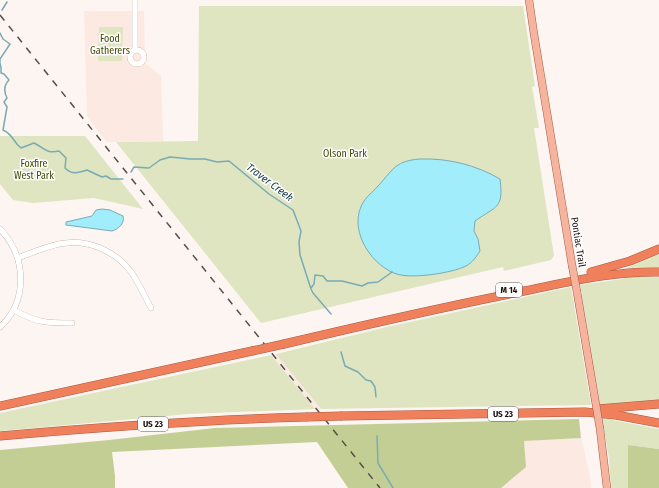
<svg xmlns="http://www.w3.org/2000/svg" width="659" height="488" font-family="'Fira Sans Condensed',sans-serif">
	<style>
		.built { fill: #fbe9e2 }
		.green { fill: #dee5c0 }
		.forest { fill: #c3ce94 }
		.water { fill: #a1edfc; stroke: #7aabb4 }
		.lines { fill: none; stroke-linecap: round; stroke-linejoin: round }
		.stream { stroke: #7aabb4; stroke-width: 1.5 }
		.minor-casing { stroke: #b9988a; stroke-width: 6 }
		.major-casing { stroke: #a65a40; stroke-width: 8 }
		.highway-casing { stroke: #a65a40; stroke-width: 9 }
		.minor { stroke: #fff; stroke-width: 5.5 }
		.major { stroke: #f6b39d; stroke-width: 7 }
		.highway { stroke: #f0805b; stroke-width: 8 }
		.rail { stroke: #584d48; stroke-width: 1.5; stroke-dasharray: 7 7; stroke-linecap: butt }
		.major-bridge-casing { stroke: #a65a40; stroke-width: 8; stroke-linecap: butt }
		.highway-bridge-casing { stroke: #a65a40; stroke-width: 9; stroke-linecap: butt }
		.major-bridge { stroke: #f6b39d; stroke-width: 7 }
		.highway-bridge { stroke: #f0805b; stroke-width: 8 }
		.labels { text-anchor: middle; stroke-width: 3; stroke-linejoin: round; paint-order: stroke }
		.shield { fill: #fff; stroke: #625956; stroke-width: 1 }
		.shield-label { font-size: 9px; font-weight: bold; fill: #1e120d }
		.park-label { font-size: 10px; fill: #414904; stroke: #fff }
		.street-label { font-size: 10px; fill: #1e120d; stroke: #fff }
		.water-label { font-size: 11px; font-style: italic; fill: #173b42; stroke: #fff }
	</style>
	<rect width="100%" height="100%" fill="#fcf5f2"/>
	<path class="built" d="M84,11H144L145,63L161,76L163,141L106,142L87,116Z
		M276,354L321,409H315L271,355Z
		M581,438L590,475L591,488H501L523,441Z"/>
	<path class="green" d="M199,6H523L535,86L532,87L539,128H534L554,256L551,260L504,271L503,267L261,323L116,142L198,141Z
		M99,27H123L122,61H98Z
		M0,136H85L143,209L94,198L33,203L13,200L0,184Z
		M659,254V267L627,268Z
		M643,276L659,277V400L618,404L600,405L580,285L623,279L625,277Z
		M571,287L591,405C501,406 411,408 321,409L276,354L387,327Z
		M271,355L315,409L188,414L0,431V413Z
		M602,418L659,429V449L628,445V488H611L609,458Z"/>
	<path class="forest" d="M579,419L581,438L524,441L526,467L501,488H348L317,442L112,452L115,476V488H0V450L109,440L215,428Z
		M628,445L659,449V488H628Z"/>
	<path class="water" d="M420,159C448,158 476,165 500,179C504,209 496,206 475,221L474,231L478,239L480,251C476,257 473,262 466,266C452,273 409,280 394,273C369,263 347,227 364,201C368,195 374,191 379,185C394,168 396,161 420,159Z
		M102,209L110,210L123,216C125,224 118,229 112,231L66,225V222L92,216L96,210Z"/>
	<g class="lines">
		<path class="stream" d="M2,10L7,2
			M0,33L3,39L10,44L0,59
			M0,60V62
			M0,63L1,68V73L4,74L9,80C4,85 4,92 7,98L4,102L7,107L3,130C14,135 12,141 21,148L34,143C44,148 46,154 59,151L66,158L65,168C72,175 78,173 87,170L102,177L106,176L111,179H123
			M131,172L134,167L149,168L160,160L170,157L191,159H205L217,162L229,161L269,194L293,210L301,231L299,242L300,255L311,289L313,293L331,314
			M311,288L314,284L315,275L323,276L327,281H342L362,286L368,283L378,282L392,272
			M341,352L345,366L358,372L366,380L371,381L375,387L376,397
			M377,436L378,463L393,488"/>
		<g class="minor-casing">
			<path id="minor" d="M135,0V50
				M130 57a7 7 0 1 1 14 0a7 7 0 1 1-14 0Z
				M0,229C26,256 29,300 0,327
				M18,258C31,253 45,247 59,244C86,238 115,250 132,273C139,284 145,296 151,308
				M14,310C37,323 47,323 72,323"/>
		</g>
		<g class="major-casing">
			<path id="major" d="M529,0L534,34L572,265
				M577,292L594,393
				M600,429L607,488"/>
		</g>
		<g class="highway-casing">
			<path id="highway" d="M591,272L630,261L659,249
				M284,344C364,325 444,307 524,291C569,282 613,271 659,272
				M0,406L252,351
				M598,409L659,404
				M342,416L585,412L616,415L659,423
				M0,436C102,427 203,420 306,417"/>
		</g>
		<use href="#minor" class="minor"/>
		<use href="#major" class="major"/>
		<use href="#highway" class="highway"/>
		<path class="rail" d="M0,15L380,488"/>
		<g class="major-bridge-casing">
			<path id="major-bridge" d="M572,265L577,292
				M594,393L600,429"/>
		</g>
		<g class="highway-bridge-casing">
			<path id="highway-bridge" d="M252,351L284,344
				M306,417L342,416"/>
		</g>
		<use href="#major-bridge" class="major-bridge"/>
		<use href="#highway-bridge" class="highway-bridge"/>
	</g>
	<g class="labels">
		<g class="shield">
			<rect x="496" y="283" width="26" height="14" rx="3"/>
			<rect x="488" y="407" width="30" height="14" rx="3"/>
			<rect x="138" y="417" width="30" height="14" rx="3"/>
		</g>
		<g class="shield-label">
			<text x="509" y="293">M 14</text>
			<text x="503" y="417">US 23</text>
			<text x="153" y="427">US 23</text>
		</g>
		<g class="park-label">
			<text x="110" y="42">Food<tspan x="110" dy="12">Gatherers</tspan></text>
			<text x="345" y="157">Olson Park</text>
			<text x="34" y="167">Foxfire<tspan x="34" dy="12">West Park</tspan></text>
		</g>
		<g class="street-label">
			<text transform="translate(579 242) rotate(81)" y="4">Pontiac Trail</text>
		</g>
		<g class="water-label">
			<text transform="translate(270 182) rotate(37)" y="4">Traver Creek</text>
		</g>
	</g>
</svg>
